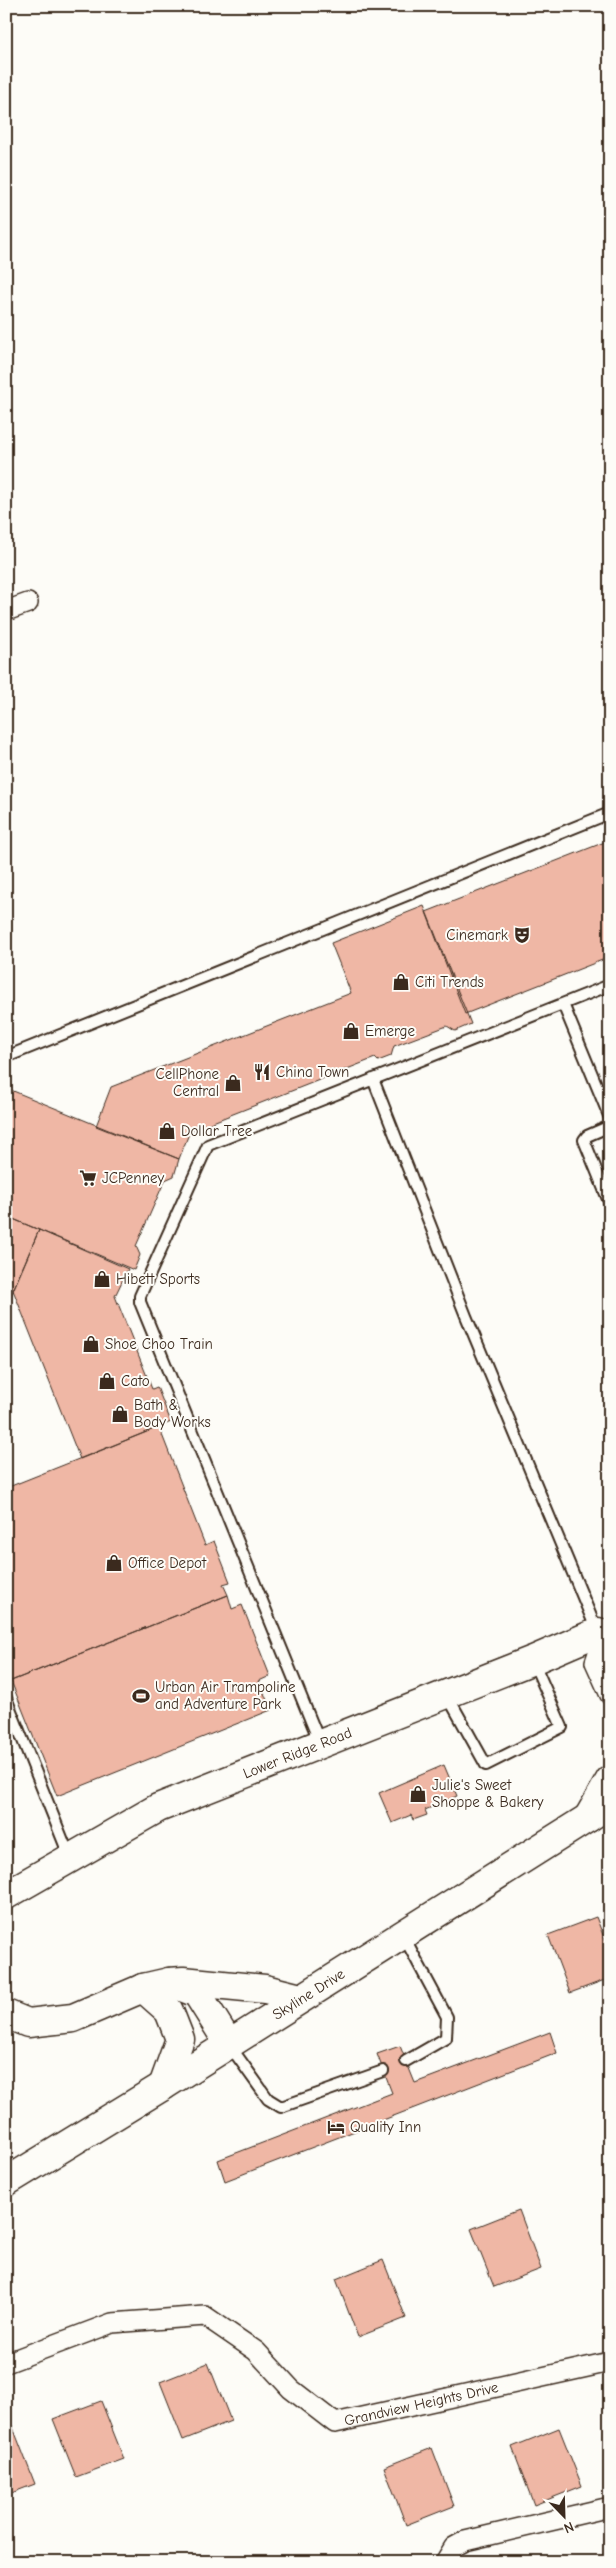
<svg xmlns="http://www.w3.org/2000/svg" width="616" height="2568" font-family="'Comic Neue',sans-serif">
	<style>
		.building { fill: #efb7a5; stroke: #3b2a1e }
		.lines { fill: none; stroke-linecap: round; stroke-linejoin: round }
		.lane-casing { stroke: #3b2a1e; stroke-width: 14 }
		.street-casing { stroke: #3b2a1e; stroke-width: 22 }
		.secondary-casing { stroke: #3b2a1e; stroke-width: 31 }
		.highway-casing { stroke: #3b2a1e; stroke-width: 31 }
		.lane { stroke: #fdfcf7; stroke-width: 10 }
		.street { stroke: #fdfcf7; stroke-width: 19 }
		.secondary { stroke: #fdfcf7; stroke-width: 28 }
		.highway { stroke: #fdfcf7; stroke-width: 28 }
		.labels { text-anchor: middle; stroke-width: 4; stroke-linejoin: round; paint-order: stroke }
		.poi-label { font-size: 15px; fill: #3b2a1e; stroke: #fdfcf7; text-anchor: start }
		.street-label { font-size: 15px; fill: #3b2a1e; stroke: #fdfcf7 }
	</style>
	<rect width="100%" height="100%" fill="#fdfcf7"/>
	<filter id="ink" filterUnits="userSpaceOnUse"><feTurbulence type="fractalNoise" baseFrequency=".02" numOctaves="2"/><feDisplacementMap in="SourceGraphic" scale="10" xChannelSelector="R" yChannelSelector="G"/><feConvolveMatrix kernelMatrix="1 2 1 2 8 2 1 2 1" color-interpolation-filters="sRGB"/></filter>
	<g filter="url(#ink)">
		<path class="building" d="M610,840V957L465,1014L426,912Z
			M424,906L471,1024L455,1031L447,1026L394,1046L391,1056L378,1061L375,1058L190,1131L179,1159L96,1126L111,1087L351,993L331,943Z
			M6,1088L179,1159L174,1176L165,1180L136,1246L140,1255L134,1270L6,1216Z
			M6,1216L39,1230L6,1307Z
			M39,1230L128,1269L115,1296L152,1389L157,1387L171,1422L80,1459L13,1290Z
			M159,1427L205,1545L214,1541L230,1582L223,1584L228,1595L11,1681L6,1670V1488Z
			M228,1595L232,1609L242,1605L270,1676L259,1681L271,1710L57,1796L11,1681Z
			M444,1765L457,1796L425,1810L427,1815L413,1820L411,1815L392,1823L379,1793Z
			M596,1917L610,1953V1978L570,1993L548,1935Z
			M550,2032L557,2053L225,2181L218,2160L392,2093L377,2054L400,2046L415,2083Z
			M519,2210L541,2269L494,2287L471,2229Z
			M383,2260L406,2318L358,2337L336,2279Z
			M208,2363L231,2421L183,2440L160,2382Z
			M101,2401L124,2459L76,2477L53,2419Z
			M12,2425L35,2484L6,2495V2428Z
			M559,2428L582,2486L534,2505L512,2447Z
			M432,2448L454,2506L406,2525L384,2467Z"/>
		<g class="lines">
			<g class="lane-casing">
				<path id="lane" d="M563,1004L610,1118
					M6,1057L610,813
					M373,1079L466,1316L597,1631
					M610,1126L587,1136L584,1140L610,1204
					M447,1695L486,1765L562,1727L533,1661
					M6,1698L70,1858
					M320,1743L140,1302V1296L208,1145L610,985
					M403,1935L447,2017L446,2038L406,2061
					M230,2046L268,2099L281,2107L383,2071"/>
			</g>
			<g class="street-casing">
				<g id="street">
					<path d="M6,611L28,603"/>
					<path d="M602,1641L595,1662L610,1695"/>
					<path id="s1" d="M6,2363L112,2323L205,2316L256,2351L291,2389L335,2423L610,2362"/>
					<path d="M445,2562L454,2547L465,2541L610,2507"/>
				</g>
			</g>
			<g class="secondary-casing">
				<g id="secondary">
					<path id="s2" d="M6,1895L158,1808L533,1660L598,1632"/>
					<path d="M6,2014L28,2023L73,2018L143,1988L169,1982L197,1993L229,2044"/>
				</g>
			</g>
			<g class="highway-casing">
				<g id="highway">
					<path d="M588,1818L610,1780"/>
					<path d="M169,1982L183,1981L265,1989L301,1998"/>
					<path d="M143,1988L169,2011L180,2039L163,2086"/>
					<path id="s3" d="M6,2182L163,2086L610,1804"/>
				</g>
			</g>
			<use href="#lane" class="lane"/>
			<use href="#street" class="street"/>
			<use href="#secondary" class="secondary"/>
			<use href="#highway" class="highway"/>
		</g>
	</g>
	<defs>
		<g id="theatre-bare" transform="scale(1.35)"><path d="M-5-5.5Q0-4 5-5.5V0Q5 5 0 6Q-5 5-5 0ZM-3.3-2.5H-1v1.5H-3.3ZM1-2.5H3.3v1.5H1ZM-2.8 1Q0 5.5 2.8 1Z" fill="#3b2a1e" stroke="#fdfcf7" stroke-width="2.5" paint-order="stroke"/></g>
		<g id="shop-bare" transform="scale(1.35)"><path d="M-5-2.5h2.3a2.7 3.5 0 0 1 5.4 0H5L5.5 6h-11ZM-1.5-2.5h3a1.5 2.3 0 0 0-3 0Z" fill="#3b2a1e" stroke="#fdfcf7" stroke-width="2.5" paint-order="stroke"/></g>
		<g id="restaurant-bare" transform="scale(1.35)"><path d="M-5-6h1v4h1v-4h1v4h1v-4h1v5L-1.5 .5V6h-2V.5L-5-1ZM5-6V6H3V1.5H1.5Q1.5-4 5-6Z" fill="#3b2a1e" stroke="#fdfcf7" stroke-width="2.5" paint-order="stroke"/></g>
		<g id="supermarket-bare" transform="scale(1.35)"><path d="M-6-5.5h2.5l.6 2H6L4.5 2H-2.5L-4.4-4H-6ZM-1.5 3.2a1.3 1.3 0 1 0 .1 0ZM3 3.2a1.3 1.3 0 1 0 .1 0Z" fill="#3b2a1e" stroke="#fdfcf7" stroke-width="2.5" paint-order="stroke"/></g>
		<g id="stadium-bare" transform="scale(1.35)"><path d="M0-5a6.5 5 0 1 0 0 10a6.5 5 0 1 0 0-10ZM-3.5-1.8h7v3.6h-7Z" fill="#3b2a1e" stroke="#fdfcf7" stroke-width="2.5" paint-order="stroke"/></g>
		<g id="hotel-bare" transform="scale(1.35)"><path d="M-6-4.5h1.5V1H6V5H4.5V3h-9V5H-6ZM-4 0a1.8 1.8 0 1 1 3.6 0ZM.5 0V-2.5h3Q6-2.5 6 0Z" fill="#3b2a1e" stroke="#fdfcf7" stroke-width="2.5" paint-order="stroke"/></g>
	</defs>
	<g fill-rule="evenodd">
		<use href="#theatre-bare" x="522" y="935"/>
		<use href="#shop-bare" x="401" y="982"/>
		<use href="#shop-bare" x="351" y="1031"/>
		<use href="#restaurant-bare" x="262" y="1072"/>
		<use href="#shop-bare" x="233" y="1083"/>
		<use href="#shop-bare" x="167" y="1131"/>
		<use href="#supermarket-bare" x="88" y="1178"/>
		<use href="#shop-bare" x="102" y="1279"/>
		<use href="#shop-bare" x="91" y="1344"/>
		<use href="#shop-bare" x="107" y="1381"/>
		<use href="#shop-bare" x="120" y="1414"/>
		<use href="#shop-bare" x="114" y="1563"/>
		<use href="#stadium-bare" x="141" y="1696"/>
		<use href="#shop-bare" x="418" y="1794"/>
		<use href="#hotel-bare" x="336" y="2127"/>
	</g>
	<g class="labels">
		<g class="poi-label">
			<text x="508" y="940" text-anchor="end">Cinemark</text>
			<text x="415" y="987">Citi Trends</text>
			<text x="365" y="1036">Emerge</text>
			<text x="276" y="1077">China Town</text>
			<text x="219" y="1079" text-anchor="end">CellPhone<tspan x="219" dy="17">Central</tspan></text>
			<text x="181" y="1136">Dollar Tree</text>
			<text x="102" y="1183">JCPenney</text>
			<text x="116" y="1284">Hibett Sports</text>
			<text x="105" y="1349">Shoe Choo Train</text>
			<text x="121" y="1386">Cato</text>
			<text x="134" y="1410">Bath &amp;<tspan x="134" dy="17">Body Works</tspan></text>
			<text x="128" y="1568">Office Depot</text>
			<text x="155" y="1692">Urban Air Trampoline<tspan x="155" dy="17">and Adventure Park</tspan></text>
			<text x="432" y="1790">Julie's Sweet<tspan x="432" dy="17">Shoppe &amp; Bakery</tspan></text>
			<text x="350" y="2132">Quality Inn</text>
		</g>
		<g class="street-label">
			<text dy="5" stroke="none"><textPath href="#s2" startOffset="325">Lower Ridge Road</textPath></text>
			<text dy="5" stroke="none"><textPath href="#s3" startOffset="356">Skyline Drive</textPath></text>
			<text dy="5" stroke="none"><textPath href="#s1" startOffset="464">Grandview Heights Drive</textPath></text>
		</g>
	</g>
	<rect width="616" height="2568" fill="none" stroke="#fdfcf7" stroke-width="25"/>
	<rect x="12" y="12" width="591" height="2543" fill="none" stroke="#3b2a1e" stroke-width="2" filter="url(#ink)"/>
	<g transform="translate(564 2516) rotate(157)" stroke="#fdfcf7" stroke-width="4" paint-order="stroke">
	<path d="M0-4L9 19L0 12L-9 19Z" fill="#3b2a1e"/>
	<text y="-8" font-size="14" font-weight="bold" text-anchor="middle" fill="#3b2a1e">N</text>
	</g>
</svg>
